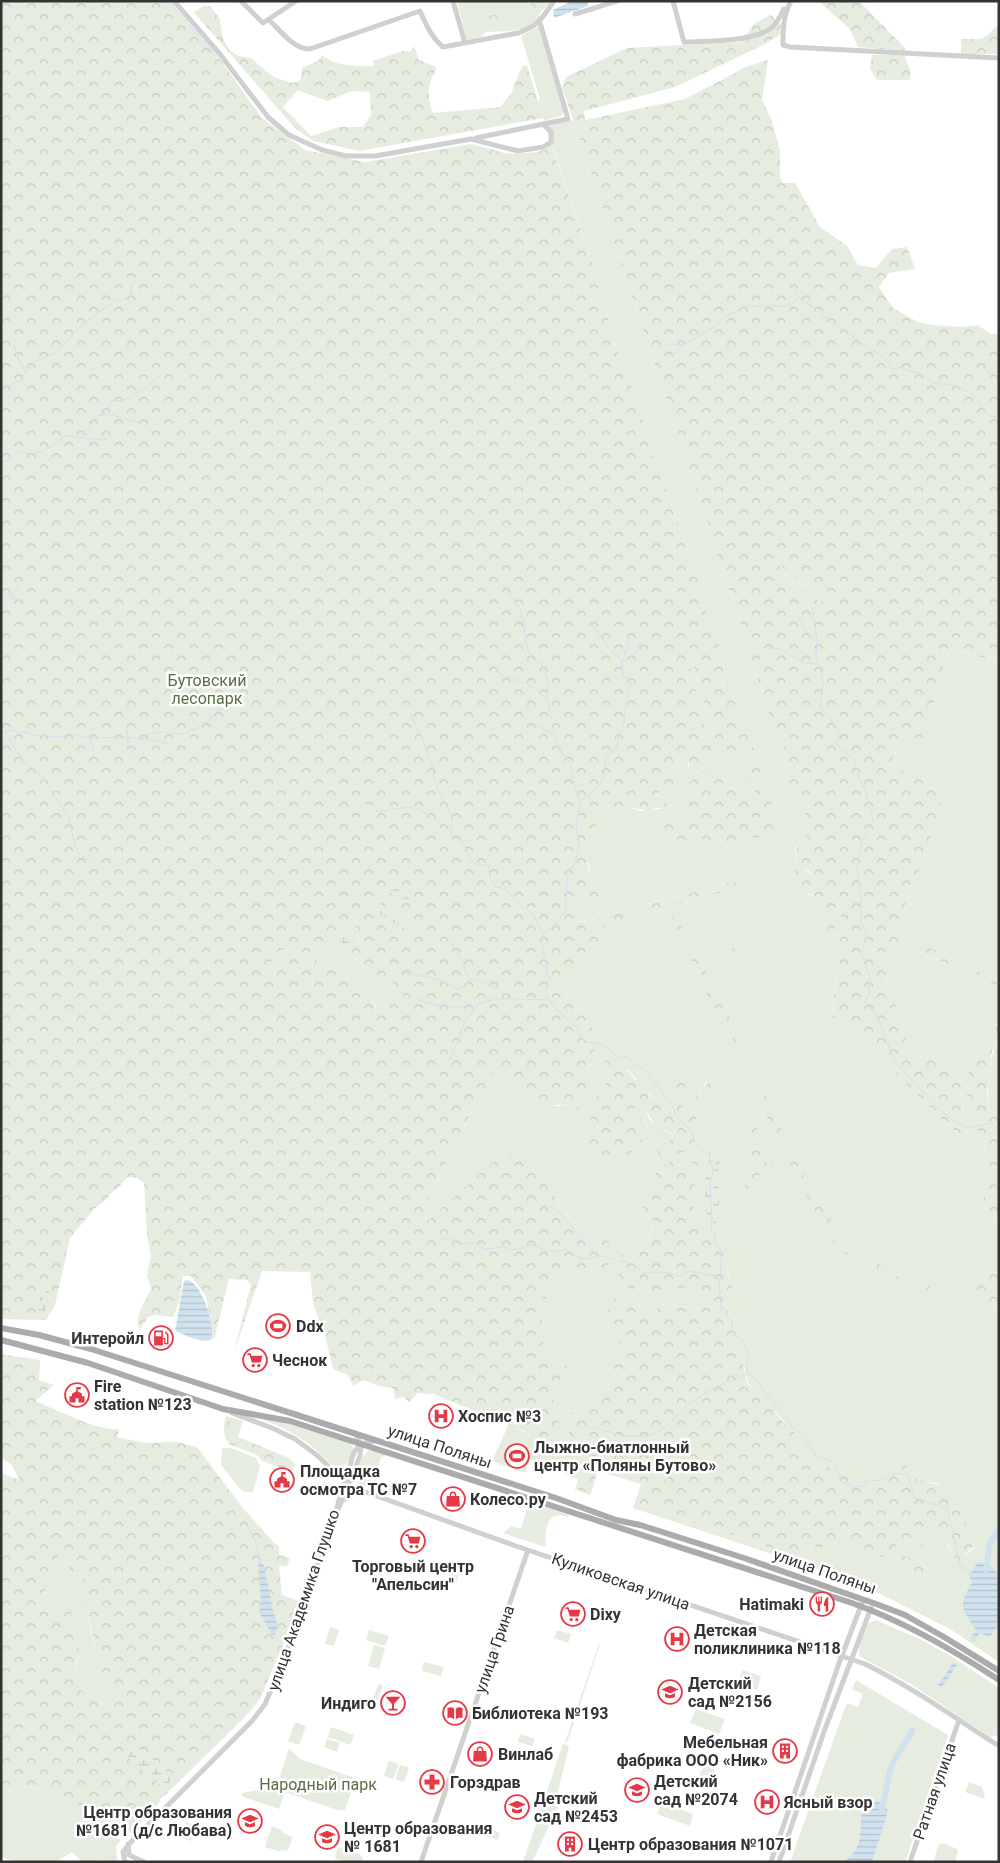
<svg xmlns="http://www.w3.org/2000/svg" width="1000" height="1863" font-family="Roboto,sans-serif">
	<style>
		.green { fill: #e6ecdf; fill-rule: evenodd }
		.forest { fill: url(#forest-crowns); fill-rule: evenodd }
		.wetland { fill: url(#wetland-marsh) }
		.water { fill: url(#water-rules) }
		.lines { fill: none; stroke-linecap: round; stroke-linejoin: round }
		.stream { stroke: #cfe2ee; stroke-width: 1 }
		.river { stroke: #cfe2ee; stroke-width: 6 }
		.minor { stroke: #d0d0d0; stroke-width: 5 }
		.major { stroke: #ababab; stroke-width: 6 }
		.labels { text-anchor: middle; stroke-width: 5; stroke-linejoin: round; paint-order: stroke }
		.park-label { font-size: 16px; fill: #56703f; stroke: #fff }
		.poi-label { font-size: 16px; font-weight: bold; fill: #333; stroke: #fff; text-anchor: start }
		.street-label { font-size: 16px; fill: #333; stroke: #fff }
	</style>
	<defs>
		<pattern id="forest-crowns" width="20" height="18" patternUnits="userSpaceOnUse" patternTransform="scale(1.25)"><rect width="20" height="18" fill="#e6ecdf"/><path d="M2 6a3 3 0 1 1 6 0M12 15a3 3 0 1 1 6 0" fill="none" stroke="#c6cbc0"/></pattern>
		<pattern id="wetland-marsh" width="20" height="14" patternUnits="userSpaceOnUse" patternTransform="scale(1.25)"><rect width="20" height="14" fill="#e6ecdf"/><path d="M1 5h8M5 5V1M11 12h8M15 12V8" fill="none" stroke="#c6cbc0"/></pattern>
		<pattern id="water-rules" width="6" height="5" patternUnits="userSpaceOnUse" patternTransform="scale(1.25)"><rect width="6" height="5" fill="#cfe2ee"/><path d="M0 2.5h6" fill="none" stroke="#b2c2cd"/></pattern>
	</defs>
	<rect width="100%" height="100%" fill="#fff"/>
	<path class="green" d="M457,1H529L540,16C531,35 502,30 486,32L481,37L467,40Z
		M537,27H539L564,112L561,116L544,121L538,102L540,99L521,36Z
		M573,120L714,542L766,705L786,754C780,771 796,799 806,812L803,827L806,839L798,843L795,847L797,864L804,867L807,871L814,876L803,879L800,873L809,895L818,897L823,914L834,905L831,913L823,922L827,926L835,929V911L838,908L840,909L842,927L839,936L832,1017L865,1040L868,1046L954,1131L970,1141L963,1115L960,1074L928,1058L902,1052C908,1025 892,1008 887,983C884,974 891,951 893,940L999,987V1018L991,1039L976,1049L982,1139C993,1162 985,1190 980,1213L988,1218L999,1220V1273L979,1270L975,1289L991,1306H999V1662L950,1629L859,1583L633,1508L641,1484L598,1471L590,1495L575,1490L578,1479L530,1459L525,1473L492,1461L509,1424L534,1437L539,1442L549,1396L557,1384L565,1364L551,1359L539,1333L545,1311L534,1294L537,1293L545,1285L553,1286C565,1267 585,1271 605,1272L598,1234L578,1231L536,1169L495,1160L429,1220L424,1216V1207L471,1113L482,1102L490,1074L495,1070C501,1073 504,1080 509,1084C517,1090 547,1104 557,1106C560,1106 565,1105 569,1104L574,1123L578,1106L587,1092V1070L594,1059L590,1024L562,987L600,929L624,919L663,910L689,901H693L738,886L730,883L571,924L578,904L602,896L603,888L592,878L586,856L587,847L595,837H590L596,825L595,806L627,807L641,811L665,808L662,796L655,795L662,791L672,775L671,769L688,757V767L693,773L709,766L714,760L708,743L680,700L693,663L703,702L710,716L718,754L755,753L745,731L725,674L719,645L709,615L701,607L706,602L649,443L637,400L616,346L594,268L553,148L543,149L549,146V126ZM629,1070C640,1087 656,1098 668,1114H672L674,1100L685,1081L686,1090L689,1097L684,1100L683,1113L691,1112L698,1093L706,1082L719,1080L702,1095L704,1106L687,1131L698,1164L694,1166L686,1152L670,1153L669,1143L673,1136C668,1131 656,1127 653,1123C645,1116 651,1113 638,1105L631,1109L650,1130L638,1143L597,1129L589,1113L597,1103V1091L605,1087L607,1072ZM697,1176L693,1190L695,1229L712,1230C726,1250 725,1260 730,1282C732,1288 730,1294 732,1301L723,1300L736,1327L739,1352L742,1358L748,1383L783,1420L789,1430L794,1432L795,1451L802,1456H805L812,1468C824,1464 836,1467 845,1474L850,1472L852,1478L875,1482H884L906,1464L907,1469L911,1471L916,1479C925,1480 931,1484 939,1483L965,1530L974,1541V1548L960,1560L954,1558C949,1546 942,1535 934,1526L926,1530L929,1543L921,1546L907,1539L896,1546L897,1553L919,1561L926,1568L905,1570L886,1558L872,1555L847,1541L832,1543L821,1548L810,1547L799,1561L755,1542L638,1504L648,1489L645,1483L598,1469L578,1489L582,1481L587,1460L576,1455L568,1444L570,1420L573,1410L587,1414L611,1378L629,1348L618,1342V1331L617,1325H606L621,1306L618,1320L623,1316L625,1302L648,1314L656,1312L661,1304L701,1308L702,1291L680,1288L654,1291L624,1288C634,1266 646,1245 654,1223L650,1214L642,1207Z
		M776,560L794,577L818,591H831L836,596L844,599L831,604L818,601L790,582Z
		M951,648L999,663V981L891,930L910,896L912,881L919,870L891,766L899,740L943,667Z
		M351,920L356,921L357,936L363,944L350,942L344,932Z
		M334,930H336L340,932L342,950L356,958L368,970H375L378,976L391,974L405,997L391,998L377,1008L361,982L312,981L319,955L326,945L331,940Z
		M284,949L287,951L283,961L273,972L266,971V966L270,960L274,961L278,952Z
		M999,1038V1115L989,1110C987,1088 988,1058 999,1038Z
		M226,1416L243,1421L238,1437L230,1433L232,1436L230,1439L231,1445C222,1438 223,1426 226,1416Z
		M259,1418L273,1419L350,1443L353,1447C351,1458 347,1468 335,1468C310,1442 293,1431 259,1418Z
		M679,1441L693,1458L661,1483L648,1467Z
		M222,1448H231L256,1458L260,1466L253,1493L242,1491L221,1465Z
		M372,1450L386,1454L385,1456L381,1457L374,1479L377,1481L373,1489L357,1482C354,1474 361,1457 368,1451Z
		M383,1481L402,1488L398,1498L377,1491Z
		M519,1499L569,1515L568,1517C546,1509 544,1532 546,1547L503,1533L511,1526L521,1529L527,1508L517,1505Z
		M60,1549L66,1551L70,1571L83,1576C84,1613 95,1652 109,1686L121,1690L120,1697L115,1701L113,1708L109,1711L98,1700H88L73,1673L78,1661L59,1604L38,1606L34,1600L49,1587Z
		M453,1561L462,1564L456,1583L447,1580Z
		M876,1620L922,1640L949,1655L999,1688V1735L990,1737L911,1684L859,1656V1647L867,1624Z
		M330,1627L339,1630L334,1646L325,1644Z
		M369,1630L389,1636L385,1646L366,1640Z
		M557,1630L571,1634L568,1643L554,1638Z
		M600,1641V1644L567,1743L565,1742Z
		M374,1645L385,1648L379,1669L368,1666Z
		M424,1662L444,1667L441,1676L422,1671Z
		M742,1670L761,1676L757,1690L738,1684Z
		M856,1680L948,1735L905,1862H790L846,1705L849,1704L858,1707L863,1694L852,1689Z
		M378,1684L383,1685L375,1707L371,1706Z
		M696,1709L725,1719L719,1734L690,1723Z
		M295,1722L306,1726L299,1745L288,1741Z
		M331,1727L354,1735L350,1745L328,1737Z
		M520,1734L535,1739L532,1746L518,1742Z
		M327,1739L340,1743L337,1752L324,1747Z
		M563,1744L569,1746L556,1800L560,1803L532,1862H523Z
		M289,1748L300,1759L352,1777L355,1781L345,1810H337L285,1792L279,1809L241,1796L243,1793L277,1786Z
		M389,1761L399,1764L393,1779L384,1776Z
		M400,1765L409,1768L404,1782L395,1779Z
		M700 1775a8 8 0 1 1 16 0a8 8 0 1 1-16 0Z
		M969,1782L982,1787L985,1799L965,1792Z
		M31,1786L76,1803L121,1840L116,1846L117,1862L101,1860L82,1862L72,1852L56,1862H15L1,1857V1793Z
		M159,1799L161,1801L124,1839L113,1829L131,1814L134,1817Z
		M661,1803L693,1814L690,1826L657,1814Z
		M186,1822L196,1826L191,1841L181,1838Z
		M272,1826L283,1831V1833L293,1837L288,1850L278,1851L265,1847Z
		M486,1828L500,1833L498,1840L484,1835Z
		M943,1843L957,1849L958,1851L955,1862H933L939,1844Z
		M341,1847L361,1855L363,1859L362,1862H345L335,1858L337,1849Z"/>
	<path class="forest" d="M1,1H170L219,58L262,118L305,150L365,162L471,144L505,153L516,154L537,152L552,147L594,268L616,346L637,400L649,443L706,602L701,607L709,614L719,645L725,674L745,731L756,753L729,757L718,754L710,716L703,702L693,664L689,674L697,694L682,700H693L699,707L714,759L709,766L693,773L689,771L688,757L671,769L672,775L675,784L673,789L662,791L655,795L665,798L667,805L665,808H655L651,811L627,807L595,806L596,825L591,837H595L593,845L587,847C585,863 589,879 603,888L602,896L578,904L572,924L730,883L738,882V887L693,901H689L663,910L624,919L600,929L602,936L562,987L590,1024L595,1035L594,1059L587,1070V1092L578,1106L581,1122L574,1123L569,1104C554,1106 533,1106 524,1093L515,1094C513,1088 501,1073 495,1071L490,1074L482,1102L471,1113L424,1207V1216L429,1220L495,1160L518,1150L536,1169L578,1231L598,1234L609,1242L611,1257L605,1272C585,1271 565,1267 553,1286L545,1285L548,1296L545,1300L537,1293L534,1294L545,1311L539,1333L551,1359L565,1364L575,1376L566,1384H557L549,1395C552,1399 557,1404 558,1409C562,1422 558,1438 545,1444C537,1442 532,1435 524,1431L433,1394L418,1393L409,1402L404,1397L395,1399L393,1388L379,1386L363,1380L353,1386L348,1375L333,1369L325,1335L313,1304L310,1272L262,1271L234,1352L251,1285L247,1280L229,1279L214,1340L206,1296L191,1276H183L180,1300L173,1317L155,1315L148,1317L140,1330C133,1317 146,1301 151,1289L147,1275L151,1257L147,1234L144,1183L137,1178L127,1177L120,1186L110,1194L107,1199L94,1209L70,1238L55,1305L46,1320L1,1319ZM351,921H356L357,924L353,929L363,944L350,942L347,939L349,933L344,931ZM334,930H336L337,935L340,933L341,938L340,942L336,940L332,943V947L338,952L342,950L356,958L368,970H375L378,976L383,981L391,974L395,987L404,997L384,999L376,1008C371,1000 367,989 361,983C353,972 337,968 324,969L320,981H312C315,972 316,962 320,954C325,945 334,940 334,930ZM284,949L287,951L283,961L273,972L266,970V966L270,961H274L278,952Z
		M184,1L193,12L205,6H210L220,19L223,39L230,51L239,56L251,58L267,72L276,78L293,83L301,80L302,68L318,61L322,55C325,57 329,60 333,62C341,65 366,67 374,66L373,61L403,51L410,52L414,46L419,60L436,67C436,72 434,73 432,78C426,90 429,101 433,113L500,107L511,94L522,66L527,65L543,118L359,151L313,141L295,128ZM298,90L327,101L352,91L370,92L371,115L363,127H339L311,136L283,107Z
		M529,1H551L539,14L534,11Z
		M818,1H859L905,48L904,51L858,47L849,28Z
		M495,15L501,19L503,23L485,28L483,16Z
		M771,15L781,24V34L763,45L675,87L584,111L585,120L685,99L748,66L768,60L762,100L772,121L780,151V177L783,183H795L820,227L847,246L858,265L876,268L892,249L907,247L915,269L889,273L879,287L893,308L918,322L932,325L959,327L978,325L990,334H999V663L951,648L943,667L924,737L899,740L891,766L945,791L919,870L912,881L910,896L892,930L999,981V987L893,940L886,982L895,1003L905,1039L906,1046L902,1052L928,1058L960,1074L963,1115L970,1141L954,1131L868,1046L865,1040L832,1017L836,974V944L842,927L840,909L838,908L835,911V929L829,932L822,918L831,913L833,906L823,915L818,897C806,892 800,893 794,878L796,870L803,874L804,878L813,875L804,867L797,865L796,844L806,839L803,827L806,813C796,799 780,771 786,754L766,705L714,542L562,87L566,77L627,48L740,42L755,23ZM777,562L794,577L818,591H831L836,596L843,599L831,604L818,601L790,582Z
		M999,25V54H961V39H982Z
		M872,55H904L910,70V80H877L870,69Z
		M731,761L760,764L764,788L771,797L774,827L770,836L746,839L738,836L741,847L731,853L701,838L700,845C683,847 672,838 662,825L665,823L679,827L691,825C690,812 685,799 685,785C694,781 699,773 708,769L710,774L720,769L727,773L724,782L733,780L753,799L756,793Z
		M674,909L744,1046L740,1051L711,1004L670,913Z
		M729,936H732L740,949L733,951L731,946L726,944L727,938Z
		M999,1018V1038L992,1051L987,1094L989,1110L999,1115V1220L988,1218L980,1213L987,1178L986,1148L970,1113L967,1096L970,1069L976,1049L991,1039Z
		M607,1058C620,1063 628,1069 635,1080H650L649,1095L659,1102L668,1113L672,1114L674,1100L672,1091L678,1079L685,1081L686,1090L689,1097L684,1100L683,1113L691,1111C697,1094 701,1085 718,1076L719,1080L703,1095L704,1106L688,1131L695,1141L693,1149L698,1165L694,1166L686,1152L656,1157L659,1145L669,1143L673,1136L666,1130H659C651,1121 649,1112 638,1105L632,1109L650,1130C643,1139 633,1155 622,1159C612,1162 595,1156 590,1147C588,1142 588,1135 587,1131L596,1129L592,1123L589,1113L597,1103V1091L605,1087L607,1072L603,1064Z
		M761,1087L805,1178L826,1208L839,1240L863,1257L888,1268L886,1276L846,1254L827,1236L756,1096Z
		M753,1118L756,1123L757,1132L763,1140L757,1148L763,1149L771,1156L766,1164L764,1174L755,1176L756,1178L765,1179V1181L747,1190L745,1186C747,1179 752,1176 753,1168C753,1155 747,1129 753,1118Z
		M717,1147L720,1158L718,1177L714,1164L708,1157L711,1149Z
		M672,1161L688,1164L698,1176L693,1190L695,1228C698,1228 703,1227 706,1227C723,1231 726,1261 728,1275C728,1278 730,1280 731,1282C732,1288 730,1294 732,1302L723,1301L736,1327L739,1352L742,1358L747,1383C752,1389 758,1390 763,1396C769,1404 787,1429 794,1432L795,1451L802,1456H805L812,1468C824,1464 836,1467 845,1474L850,1472L852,1478L875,1482H884L906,1463L907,1468L911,1471L916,1479L925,1480L932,1484H944L968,1508L965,1530L974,1541L975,1545L960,1560L954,1558L949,1546L934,1526L926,1530L929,1543L925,1548L907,1539L896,1546L897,1553L919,1561L926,1568L924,1576L905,1570L886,1558L872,1555L847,1541L832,1543L821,1548L810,1547L799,1561L755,1542L638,1504L648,1489L645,1483L598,1469L590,1493L577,1489L582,1481L587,1460L576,1455L568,1444L570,1420L573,1410L587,1414L585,1408L611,1378L608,1365L616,1355L629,1348L618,1342V1331L617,1326L606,1325L603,1318L615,1299L622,1300L618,1320L623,1316L625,1302L644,1305L649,1314L656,1312L660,1304L701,1308L702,1291L680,1288L654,1291L624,1288L616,1269L621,1255H628L636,1259V1252L639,1242L649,1237L654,1223C650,1215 643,1210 640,1202L658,1169ZM679,1441L693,1458L661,1483L648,1466Z
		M776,1163L781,1164V1169L775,1178H772L769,1171L772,1165Z
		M979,1270L999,1273V1306L981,1305C972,1292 976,1284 979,1270Z
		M899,1271L930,1287L925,1294L895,1280Z
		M1,1354L40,1360L39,1380L54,1385L35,1401C56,1409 98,1432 119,1429L117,1437L145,1443L176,1442L197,1447L242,1507L274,1543L279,1546V1555L290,1558L287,1566H279L282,1595L298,1601L283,1645L260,1699L247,1715L163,1797L134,1817L131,1815L110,1832L76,1803L31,1786L1,1793V1473L20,1480L11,1464L1,1458ZM60,1550L66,1551L70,1571L83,1576V1596L99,1662L96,1666L97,1676L103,1686L121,1690L120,1697L115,1701L113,1708L109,1711L98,1700H88L73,1673C83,1649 78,1635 71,1612L59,1604L38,1606L34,1600L49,1587Z
		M229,1421L236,1431L238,1437L289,1458L295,1464L292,1474L285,1469L262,1461L257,1455L229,1444L232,1435L227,1431L225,1425Z"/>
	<path class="wetland" d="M363,804L372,805L378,811L373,815H367L363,812Z
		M398,888L410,899L398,898L388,891Z
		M355,893C385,903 403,918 427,938L395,924L380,913C377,901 366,898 355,893Z
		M343,935L350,936L358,947L346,946L342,943L341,938Z
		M710,1159C722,1166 718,1177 718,1188C719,1206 720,1213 713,1231L708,1228L705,1191L708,1162Z
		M52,1276L45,1314L37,1313Z
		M126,1745C143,1746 158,1765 171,1776L172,1779L165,1787H163L131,1761L125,1751Z"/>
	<path class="water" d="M572,1H588V6L554,18L553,10Z
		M188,1280C202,1284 215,1325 212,1339C200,1344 186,1335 175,1331L184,1281Z
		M258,1561L264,1565L273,1611L278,1625L276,1634L272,1635L259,1612L261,1602Z
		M978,1562L988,1563L999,1576V1621L998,1627L994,1630L990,1637L980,1633L974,1641L970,1639L976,1630C961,1606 958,1608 972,1582L968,1573H971Z
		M953,1663L957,1665L941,1688L938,1685Z
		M869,1799L884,1804L888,1811L872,1862H845C849,1857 855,1852 857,1847C864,1832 858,1814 866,1800Z"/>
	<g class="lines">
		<path class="stream" d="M168,1L217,56
			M792,287L800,298
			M667,344L684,345L714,327L726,316L747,306H789L800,298L812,307L819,309L823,316L834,324L844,329L862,344L880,354L893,369L901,367C908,372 912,371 920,374C927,377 931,383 940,384C943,385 946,383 948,384C954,384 965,389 970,393C983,400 979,417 999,417
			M14,345L18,358L25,371
			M672,354L676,353L683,345
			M980,363L988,372H995L999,378
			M1,390L20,381L27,370L31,367L36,361L56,353L78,328L117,299C123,301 126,299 131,295L132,284L138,278
			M100,415H112L140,423L151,430
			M80,438L107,440
			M40,451L53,463
			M1,462C12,461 10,457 18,453C22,450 26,454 30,454C43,452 57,443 66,435L80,438L99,415L108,411L111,401H122L145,388L162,374
			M503,585L520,609L525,627L524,632L528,650L533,659L542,665L544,669L548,681L547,698L556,741L560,751L570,762L576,791L581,803L576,824L579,846L576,860L572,868L567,871L566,910L552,928L543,934L541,939L547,967L546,974L550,977C537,1001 563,1012 576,1028C579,1033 580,1037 585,1041C590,1044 595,1042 600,1044C607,1046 614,1054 619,1058L628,1057L636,1066L642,1067L670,1102L679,1120
			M12,594V598L24,602
			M1,596L12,594L20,585
			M812,607L817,641
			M798,616L810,637L817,643L816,655L823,681L820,707L839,731L837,745L854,759L858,776L867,796L873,821L861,844L857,865L861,897V921L867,936L861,954L870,977L869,993L865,1002L878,1017L891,1053L903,1071L939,1109L955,1122L969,1128L991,1123L999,1130
			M770,648L780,649L805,663L818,664
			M478,652L488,659
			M623,660L629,639
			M623,661C633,659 636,651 641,643
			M490,662L501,675L526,683L546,697
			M411,714C416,729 427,742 427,757C434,764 433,771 434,779C437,793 449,805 452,819C453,826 449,832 452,838L461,839L472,861L477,865H488L490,877L495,886L507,890L521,906L533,914L543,933
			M134,719C122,729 127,744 135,755
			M209,722L214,727
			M528,725L540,727L553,734
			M1,732H4L12,730L19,733L26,732L33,735L60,737L69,734L90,738L127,737L164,742L170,745
			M5,733L23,761L42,776L68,816L75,846L79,853L92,864
			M90,738L94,752
			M142,739C157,725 173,738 188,732C192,730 205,725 208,721C214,715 215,712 223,709
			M580,801C600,788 605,783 605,758L616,748L619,735L624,724L626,701L631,685L630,681L623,676L622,661L611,651L593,625
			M378,811C388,811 409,805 417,809C429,814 439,825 452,828
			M450,941L463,963L466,974L471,979
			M407,969C421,977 421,975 435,979C443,980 450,987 458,989L465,986L471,979L498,988L509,998
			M417,999C434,1006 453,1009 471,1006C480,1005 488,1000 498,999C515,998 531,1001 548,999
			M450,1060L466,1019L479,1004
			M681,1122C690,1128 694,1133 694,1144C696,1146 699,1146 701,1148C711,1155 716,1171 710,1181L712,1221L711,1233L715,1237V1244L720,1249L721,1276L719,1281L721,1307L732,1321C730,1340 737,1333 744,1343C750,1352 747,1362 747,1372L759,1383L764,1391L786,1416L788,1422L805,1439L815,1455L833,1462L838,1467L841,1481L853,1487L864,1486L867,1481L882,1480L895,1474L907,1473L915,1498L947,1508L960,1565L972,1573
			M536,1200L541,1205L554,1208L568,1221L577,1235L597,1255
			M440,1240L448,1238L460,1244L474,1243L485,1249L502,1247L511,1250L521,1249L532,1244C548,1253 550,1252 567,1250L581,1259H588L599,1255L613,1259
			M619,1260L632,1264L644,1273L666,1272L681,1276L688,1271L715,1276L719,1281
			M594,1427C614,1435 645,1443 664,1428C673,1422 679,1413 687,1406C706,1391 725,1382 748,1374
			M246,1524L255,1540L261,1563"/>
		<path class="river" d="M986,1570C991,1552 984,1547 999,1530
			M881,1812C887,1796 886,1780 892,1765C897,1752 908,1743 912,1730"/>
		<path class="minor" d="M174,1L219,53L268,117L289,135L322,150L346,156H375L471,139L518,151L543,147L551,142V132L544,125
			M241,1L263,23L296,1
			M453,1L465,43
			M673,1L684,42C707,41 750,42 770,29C777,24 780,16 784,9
			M791,1C783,16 783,29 783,45L790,47L999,58
			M575,14L617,1
			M269,20C280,30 294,50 310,49L420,11C426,24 431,37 443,47L518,33C540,25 541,19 554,1
			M476,138L568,119L540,23
			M232,1413L272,1428L295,1439L318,1456L349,1486L516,1546L865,1664C912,1687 955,1718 999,1746
			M345,1499L353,1494L363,1492
			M335,1517L360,1456L361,1444L355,1433
			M128,1844L129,1855L144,1862
			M125,1862L123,1852L129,1844L252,1721L265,1704L284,1660L329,1533L354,1452L361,1444L374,1441
			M421,1862L528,1550
			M771,1862L838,1666L862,1603L863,1601L868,1600
			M779,1862L825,1729L871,1608
			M910,1862L959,1720"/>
		<path class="major" d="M1,1328L39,1335L91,1349L556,1498L616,1520L640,1525L744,1558L879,1605L905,1615L944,1637L999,1671
			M1,1340L88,1363L223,1409L290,1421L852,1603C905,1622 952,1649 999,1680"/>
	</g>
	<defs>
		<g id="stadium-ring" transform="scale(1.25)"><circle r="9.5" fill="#fff" stroke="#e63946" stroke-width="1.5"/><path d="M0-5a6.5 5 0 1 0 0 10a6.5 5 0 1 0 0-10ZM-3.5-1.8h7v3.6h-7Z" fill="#e63946"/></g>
		<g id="fuel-ring" transform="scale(1.25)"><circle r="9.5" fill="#fff" stroke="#e63946" stroke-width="1.5"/><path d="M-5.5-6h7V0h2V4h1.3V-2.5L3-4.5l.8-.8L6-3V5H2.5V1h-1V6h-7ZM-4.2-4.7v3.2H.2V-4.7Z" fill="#e63946"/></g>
		<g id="supermarket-ring" transform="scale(1.25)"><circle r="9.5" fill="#fff" stroke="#e63946" stroke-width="1.5"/><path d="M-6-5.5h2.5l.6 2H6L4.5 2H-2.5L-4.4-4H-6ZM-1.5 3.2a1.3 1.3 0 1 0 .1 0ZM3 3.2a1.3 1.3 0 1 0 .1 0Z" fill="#e63946"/></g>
		<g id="civic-ring" transform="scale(1.25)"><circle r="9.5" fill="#fff" stroke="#e63946" stroke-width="1.5"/><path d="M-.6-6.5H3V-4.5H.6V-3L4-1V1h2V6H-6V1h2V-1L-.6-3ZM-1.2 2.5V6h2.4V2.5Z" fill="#e63946"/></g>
		<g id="hospital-ring" transform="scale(1.25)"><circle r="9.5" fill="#fff" stroke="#e63946" stroke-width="1.5"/><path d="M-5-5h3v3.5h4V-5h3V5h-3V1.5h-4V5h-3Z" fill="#e63946"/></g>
		<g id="shop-ring" transform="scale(1.25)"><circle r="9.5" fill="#fff" stroke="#e63946" stroke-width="1.5"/><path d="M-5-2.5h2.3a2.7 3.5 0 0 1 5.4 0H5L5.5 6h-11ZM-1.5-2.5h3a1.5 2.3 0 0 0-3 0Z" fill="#e63946"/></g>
		<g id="restaurant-ring" transform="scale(1.25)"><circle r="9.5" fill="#fff" stroke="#e63946" stroke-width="1.5"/><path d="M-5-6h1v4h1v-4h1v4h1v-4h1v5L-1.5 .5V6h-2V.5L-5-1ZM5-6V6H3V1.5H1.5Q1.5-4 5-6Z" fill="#e63946"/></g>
		<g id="school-ring" transform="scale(1.25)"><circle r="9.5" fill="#fff" stroke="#e63946" stroke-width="1.5"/><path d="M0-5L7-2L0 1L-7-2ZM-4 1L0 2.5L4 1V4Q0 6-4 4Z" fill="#e63946"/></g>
		<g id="bar-ring" transform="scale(1.25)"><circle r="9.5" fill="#fff" stroke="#e63946" stroke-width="1.5"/><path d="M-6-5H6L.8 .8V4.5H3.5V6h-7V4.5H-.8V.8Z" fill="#e63946"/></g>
		<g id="library-ring" transform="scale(1.25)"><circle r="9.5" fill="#fff" stroke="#e63946" stroke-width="1.5"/><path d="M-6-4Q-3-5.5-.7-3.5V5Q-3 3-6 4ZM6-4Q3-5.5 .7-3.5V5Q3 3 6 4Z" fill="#e63946"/></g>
		<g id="building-ring" transform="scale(1.25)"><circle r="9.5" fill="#fff" stroke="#e63946" stroke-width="1.5"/><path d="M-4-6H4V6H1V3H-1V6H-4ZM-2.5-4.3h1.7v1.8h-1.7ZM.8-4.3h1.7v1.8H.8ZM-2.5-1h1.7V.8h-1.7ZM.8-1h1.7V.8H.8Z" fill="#e63946"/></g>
		<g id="pharmacy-ring" transform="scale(1.25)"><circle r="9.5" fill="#fff" stroke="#e63946" stroke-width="1.5"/><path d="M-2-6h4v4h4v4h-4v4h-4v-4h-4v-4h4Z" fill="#e63946"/></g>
	</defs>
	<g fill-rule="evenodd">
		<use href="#stadium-ring" x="278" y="1326"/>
		<use href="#fuel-ring" x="161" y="1338"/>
		<use href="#supermarket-ring" x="255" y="1360"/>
		<use href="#civic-ring" x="77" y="1395"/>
		<use href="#hospital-ring" x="441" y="1416"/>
		<use href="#stadium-ring" x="517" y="1456"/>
		<use href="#civic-ring" x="282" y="1480"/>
		<use href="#shop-ring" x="453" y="1499"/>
		<use href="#supermarket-ring" x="413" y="1541"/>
		<use href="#restaurant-ring" x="822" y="1604"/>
		<use href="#supermarket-ring" x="573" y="1614"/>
		<use href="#hospital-ring" x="677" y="1639"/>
		<use href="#school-ring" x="670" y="1692"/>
		<use href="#bar-ring" x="393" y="1703"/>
		<use href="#library-ring" x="455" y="1713"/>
		<use href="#building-ring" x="785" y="1751"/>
		<use href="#shop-ring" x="480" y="1754"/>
		<use href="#pharmacy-ring" x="432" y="1782"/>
		<use href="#school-ring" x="637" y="1790"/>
		<use href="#hospital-ring" x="767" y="1802"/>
		<use href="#school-ring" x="517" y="1807"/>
		<use href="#school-ring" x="250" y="1821"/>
		<use href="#school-ring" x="327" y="1837"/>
		<use href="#building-ring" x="570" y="1844"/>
	</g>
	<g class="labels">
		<g class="park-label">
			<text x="207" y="686">Бутовский<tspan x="207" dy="18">лесопарк</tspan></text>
			<text x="318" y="1790">Народный парк</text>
		</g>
		<g class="poi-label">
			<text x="296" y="1332">Ddx</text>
			<text x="144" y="1344" text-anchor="end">Интеройл</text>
			<text x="272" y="1366">Чеснок</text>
			<text x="94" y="1392">Fire<tspan x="94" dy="18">station №123</tspan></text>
			<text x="458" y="1422">Хоспис №3</text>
			<text x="534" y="1453">Лыжно-биатлонный<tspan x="534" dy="18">центр «Поляны Бутово»</tspan></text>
			<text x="300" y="1477">Площадка<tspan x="300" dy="18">осмотра ТС №7</tspan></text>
			<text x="470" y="1505">Колесо.ру</text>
			<text x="413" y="1572" text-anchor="middle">Торговый центр<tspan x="413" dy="18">"Апельсин"</tspan></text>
			<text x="804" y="1610" text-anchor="end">Hatimaki</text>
			<text x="590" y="1620">Dixy</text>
			<text x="694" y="1636">Детская<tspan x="694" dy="18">поликлиника №118</tspan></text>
			<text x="688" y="1689">Детский<tspan x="688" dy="18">сад №2156</tspan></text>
			<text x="376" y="1709" text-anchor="end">Индиго</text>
			<text x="472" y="1719">Библиотека №193</text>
			<text x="768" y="1748" text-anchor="end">Мебельная<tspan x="768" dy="18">фабрика ООО «Ник»</tspan></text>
			<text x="498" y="1760">Винлаб</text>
			<text x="654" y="1787">Детский<tspan x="654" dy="18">сад №2074</tspan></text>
			<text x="450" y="1788">Горздрав</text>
			<text x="534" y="1804">Детский<tspan x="534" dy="18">сад №2453</tspan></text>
			<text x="784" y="1808">Ясный взор</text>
			<text x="232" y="1818" text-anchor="end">Центр образования<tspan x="232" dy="18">№1681 (д/с Любава)</tspan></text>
			<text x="344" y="1834">Центр образования<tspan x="344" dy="18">№ 1681</tspan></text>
			<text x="588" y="1850">Центр образования №1071</text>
		</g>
		<g class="street-label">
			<text transform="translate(440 1446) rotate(18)" y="6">улица Поляны</text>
			<text transform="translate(825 1571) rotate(19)" y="6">улица Поляны</text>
			<text transform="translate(621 1581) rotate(19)" y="6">Куликовская улица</text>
			<text transform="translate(303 1600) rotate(-71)" y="6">улица Академика Глушко</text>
			<text transform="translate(494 1649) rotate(-71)" y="6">улица Грина</text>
			<text transform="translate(934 1791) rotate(-71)" y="6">Ратная улица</text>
		</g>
	</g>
	<rect width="1000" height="1863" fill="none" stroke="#333333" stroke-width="5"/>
</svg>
